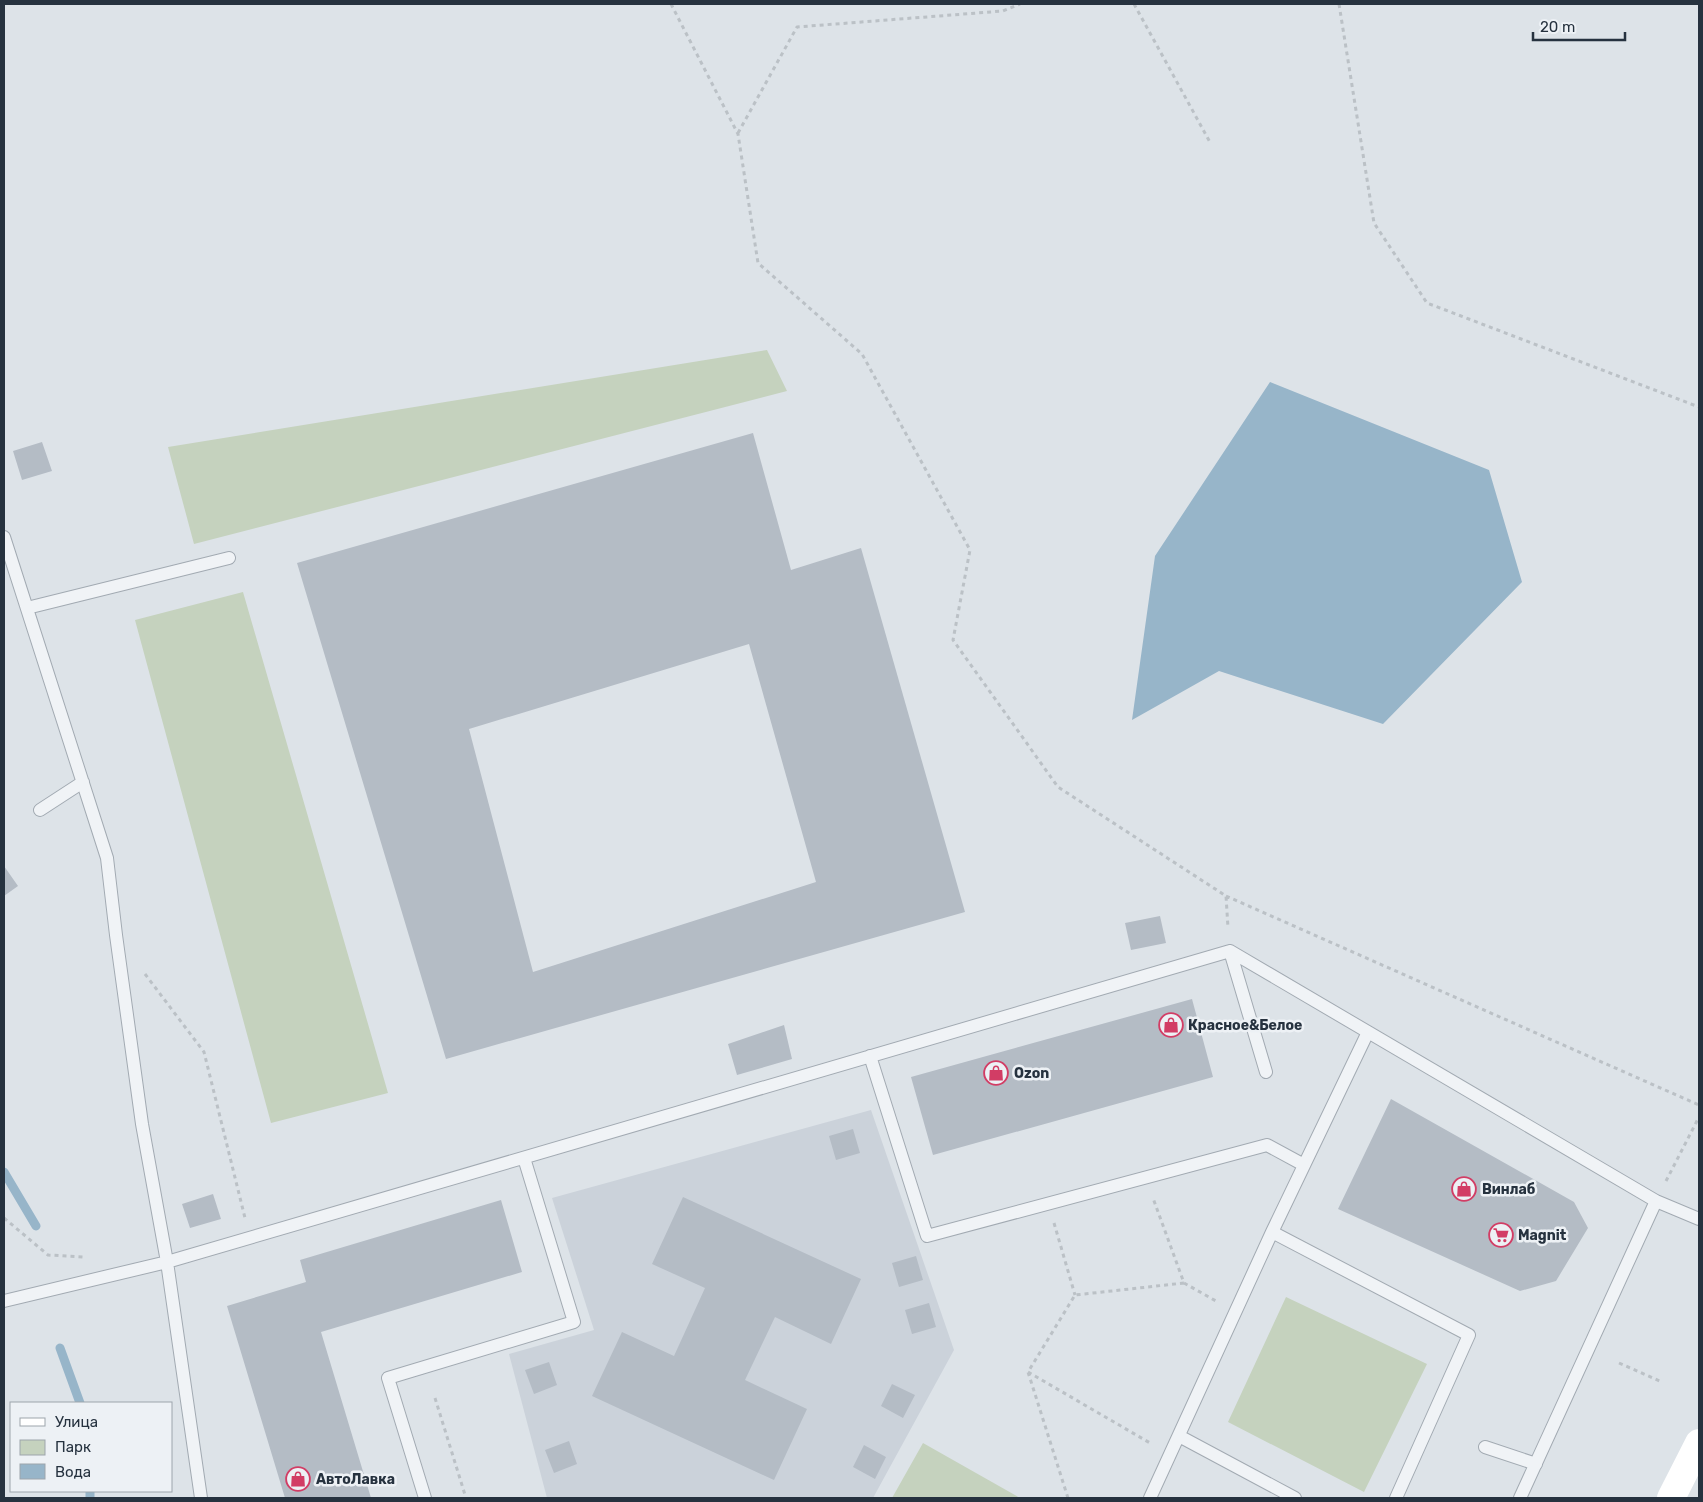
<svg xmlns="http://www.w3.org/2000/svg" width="1703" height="1502" font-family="Rubik,sans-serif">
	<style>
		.built { fill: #cbd2da }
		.green { fill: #c5d2be }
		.water { fill: #97b5c9 }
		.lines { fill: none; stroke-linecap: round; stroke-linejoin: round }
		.stream { stroke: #97b5c9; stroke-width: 9 }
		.building { fill: #b4bcc5; fill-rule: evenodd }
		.service-casing { stroke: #a2aab2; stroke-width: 14 }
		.path { stroke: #bbc1c6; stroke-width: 3; stroke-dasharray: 4 4; stroke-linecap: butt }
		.service { stroke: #f0f3f6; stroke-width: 12 }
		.secondary { stroke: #fff; stroke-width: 28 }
		.labels { text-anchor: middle; stroke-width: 5; stroke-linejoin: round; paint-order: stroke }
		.poi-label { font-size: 14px; font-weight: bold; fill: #26323f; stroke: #edf1f5; text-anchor: start }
	</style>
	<rect width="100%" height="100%" fill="#dde3e8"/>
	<path class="built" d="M871,1110L954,1350L873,1498H547L509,1354L594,1330L552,1198Z"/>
	<path class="green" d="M767,350L787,391L194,544L168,447Z
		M243,592L388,1093L271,1123L135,620Z
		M1286,1297L1427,1364L1364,1492L1228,1422Z
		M923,1443L1020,1498H892Z"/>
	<path class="water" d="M1270,382L1489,470L1522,582L1383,724L1219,671L1132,720L1155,556Z"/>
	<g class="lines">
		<path class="stream" d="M4,1172L36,1226
			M60,1348L80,1403
			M90,1498V1491"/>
	</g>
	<path class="building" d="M753,433L791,570L861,548L965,912L446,1059L297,563ZM749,644L816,882L533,972L469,729Z
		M42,442L52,471L22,480L13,451Z
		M4,866L18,886L4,896Z
		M1160,916L1166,943L1131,950L1125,923Z
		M1192,999L1213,1077L933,1155L911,1077Z
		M784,1025L792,1059L737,1075L728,1044Z
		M1391,1099L1574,1202L1588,1228L1556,1281L1520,1291L1338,1209Z
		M853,1129L860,1153L836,1160L829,1136Z
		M213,1194L221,1219L190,1228L182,1204Z
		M683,1197L861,1279L831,1344L775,1317L745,1380L807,1409L774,1480L592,1396L622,1332L674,1356L705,1288L652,1264Z
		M501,1200L522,1272L321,1332L371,1498H285L227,1306L306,1282L300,1260Z
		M916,1256L923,1280L899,1287L892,1263Z
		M929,1303L936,1327L912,1334L905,1310Z
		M549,1362L557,1385L534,1394L525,1370Z
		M892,1384L915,1395L903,1418L881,1406Z
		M569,1441L577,1464L554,1473L545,1450Z
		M864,1445L886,1457L875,1479L853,1467Z"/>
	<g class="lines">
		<g class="service-casing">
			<path id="service" d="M4,537L107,858L116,935L142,1124L167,1262L201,1498
				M27,608L229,558
				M40,810L83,782
				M1230,951L1266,1072
				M870,1056L927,1236L1267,1145L1304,1165
				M1272,1232L1469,1335L1396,1498
				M4,1301L167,1262L1230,951L1656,1201L1699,1219
				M1179,1436L1295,1498
				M1485,1447L1536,1464
				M425,1498L388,1378L574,1322L524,1158
				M1150,1498L1272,1232L1368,1032
				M1520,1498L1656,1201"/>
		</g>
		<path class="path" d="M671,4L738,134L758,263L862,354L970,550L953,640L1058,787L1226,896L1228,928
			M1134,4L1211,144
			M1339,4L1374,223L1427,303L1699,407
			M738,133L797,27L1003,11L1020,4
			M1226,896L1699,1105
			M145,974L204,1052L245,1218
			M1666,1181L1699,1117
			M4,1218L48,1255L84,1257
			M1054,1223L1075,1295
			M1184,1283L1216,1301
			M1619,1363L1662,1382
			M1028,1372L1150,1443
			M435,1398L466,1498
			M1068,1498L1028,1372L1075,1295L1184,1283L1153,1198"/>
		<use href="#service" class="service"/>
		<path class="secondary" d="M1671,1498L1699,1443"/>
	</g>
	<defs>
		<g id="shop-ring" transform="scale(1.25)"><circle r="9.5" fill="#edf1f5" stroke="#d23d65" stroke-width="1.5"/><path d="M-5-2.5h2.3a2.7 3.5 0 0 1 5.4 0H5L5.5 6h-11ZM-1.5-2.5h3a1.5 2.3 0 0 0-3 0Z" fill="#d23d65"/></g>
		<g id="supermarket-ring" transform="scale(1.25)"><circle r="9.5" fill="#edf1f5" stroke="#d23d65" stroke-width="1.5"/><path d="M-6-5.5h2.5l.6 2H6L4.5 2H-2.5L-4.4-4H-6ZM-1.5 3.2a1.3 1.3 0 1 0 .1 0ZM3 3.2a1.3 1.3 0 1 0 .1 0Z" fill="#d23d65"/></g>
	</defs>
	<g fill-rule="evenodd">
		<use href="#shop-ring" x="1171" y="1025"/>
		<use href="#shop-ring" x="996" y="1073"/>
		<use href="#shop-ring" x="1464" y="1189"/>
		<use href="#supermarket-ring" x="1501" y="1235"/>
		<use href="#shop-ring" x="298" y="1479"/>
	</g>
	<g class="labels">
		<g class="poi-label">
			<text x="1188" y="1030">Красное&amp;Белое</text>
			<text x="1014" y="1078">Ozon</text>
			<text x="1482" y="1194">Винлаб</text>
			<text x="1518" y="1240">Magnit</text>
			<text x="316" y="1484">АвтоЛавка</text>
		</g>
	</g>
	<rect width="1703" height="1502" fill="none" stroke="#26323f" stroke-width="10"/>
	<rect x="10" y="1402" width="162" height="90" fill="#edf1f5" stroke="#9da5ac"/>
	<rect x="20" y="1418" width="25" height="8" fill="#ffffff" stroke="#9da5ac"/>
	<text x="55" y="1427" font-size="15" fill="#26323f">Улица</text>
	<rect x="20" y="1440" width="25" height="15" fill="#c5d2be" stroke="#9da5ac"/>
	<text x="55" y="1452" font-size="15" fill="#26323f">Парк</text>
	<rect x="20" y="1464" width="25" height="15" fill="#97b5c9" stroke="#9da5ac"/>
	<text x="55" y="1477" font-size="15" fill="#26323f">Вода</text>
	<path d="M1533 32v8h92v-8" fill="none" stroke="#26323f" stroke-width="2.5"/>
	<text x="1540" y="32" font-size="15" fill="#26323f" stroke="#edf1f5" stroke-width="4" paint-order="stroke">20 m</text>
</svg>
